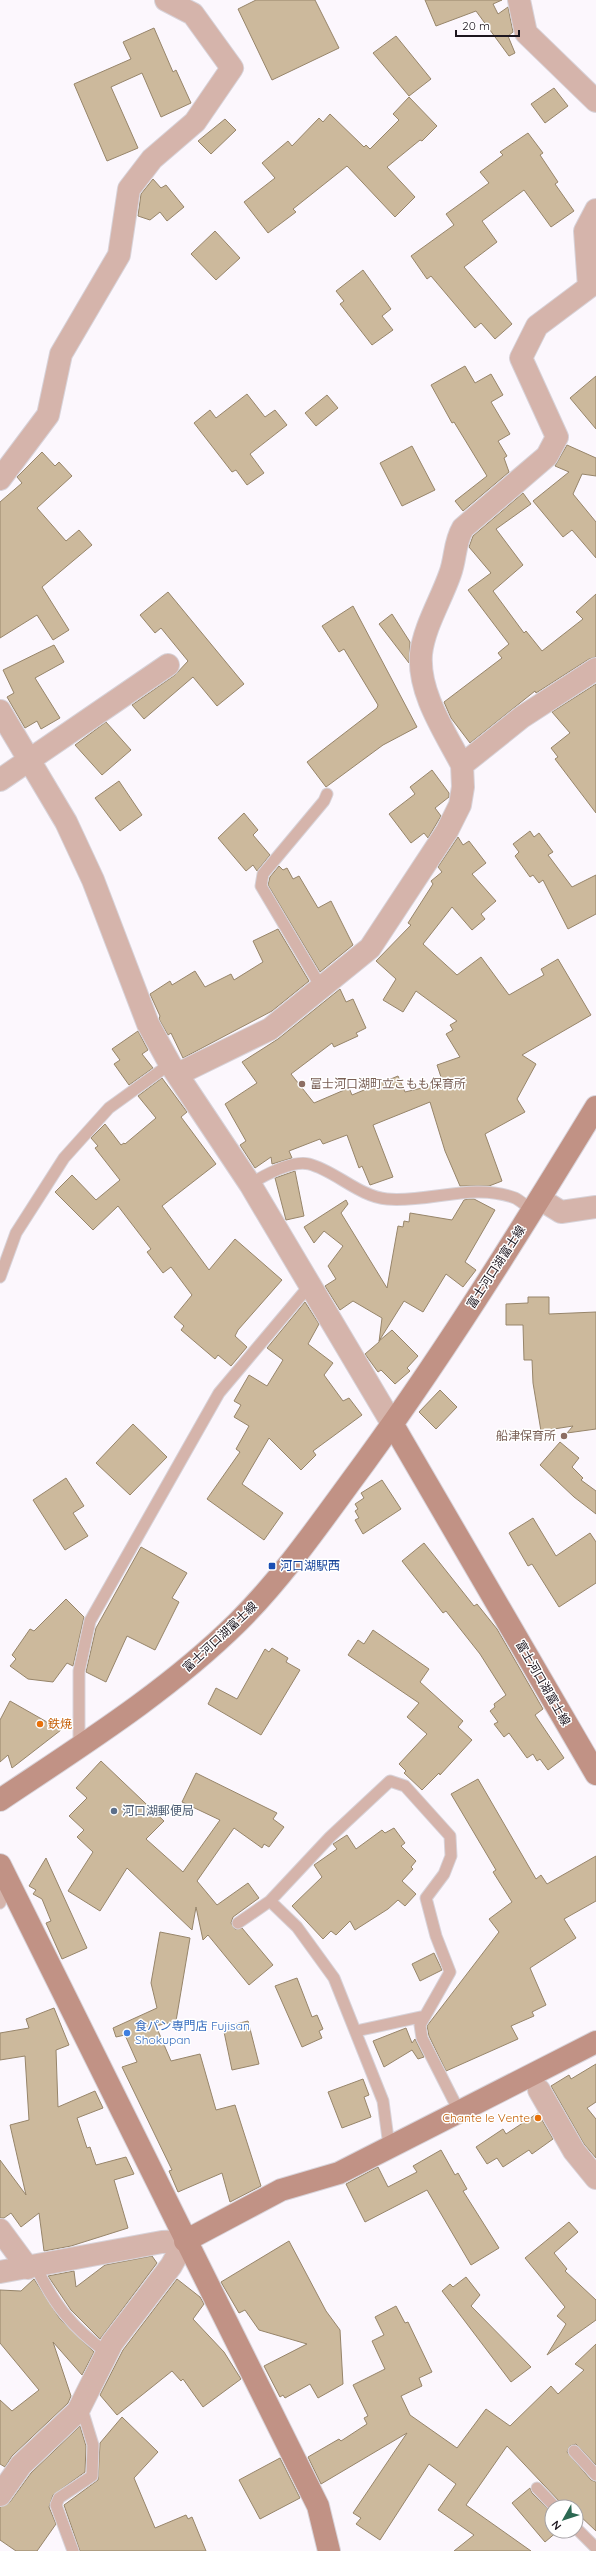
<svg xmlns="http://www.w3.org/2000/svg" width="596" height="2551" font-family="Quicksand,'Noto Sans JP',sans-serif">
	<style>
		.building { fill: #ccb99c; stroke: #97856a }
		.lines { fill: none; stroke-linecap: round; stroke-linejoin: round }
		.lane-casing { stroke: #d8d3d9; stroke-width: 13 }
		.street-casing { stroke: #d8d3d9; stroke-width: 24 }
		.secondary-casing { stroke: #d8d3d9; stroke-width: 24 }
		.lane { stroke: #d5b4ab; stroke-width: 11 }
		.street { stroke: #d5b4ab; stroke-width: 22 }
		.secondary { stroke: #c19285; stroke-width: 22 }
		.education-dot { fill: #8d6e63; stroke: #fff; stroke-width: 1.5 }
		.transit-dot { fill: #1a4fb4; stroke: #fff; stroke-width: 1.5 }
		.food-dot { fill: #e8710a; stroke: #fff; stroke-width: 1.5 }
		.service-dot { fill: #5c6f8a; stroke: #fff; stroke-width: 1.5 }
		.shop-dot { fill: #3f7fe0; stroke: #fff; stroke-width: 1.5 }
		.labels { text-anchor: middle; stroke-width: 3; stroke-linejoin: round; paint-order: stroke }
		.education-label { font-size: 12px; fill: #785e54; stroke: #fff; text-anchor: start }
		.street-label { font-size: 12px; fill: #1d161f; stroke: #fff }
		.transit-label { font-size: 12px; fill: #164399; stroke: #fff; text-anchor: start }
		.food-label { font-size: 12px; fill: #c56008; stroke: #fff; text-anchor: start }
		.service-label { font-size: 12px; fill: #4e5e75; stroke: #fff; text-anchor: start }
		.shop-label { font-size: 12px; fill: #366cbe; stroke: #fff; text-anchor: start }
	</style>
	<rect width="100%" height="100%" fill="#fcf7fd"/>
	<path class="building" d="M256,0H315L339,48L272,80L238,9Z
		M425,0H502L493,4L498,14L508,7L513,32L508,36L515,53L509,56L476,11L436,26Z
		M154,28L173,72L176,70L191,103L161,117L142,73L111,87L138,148L107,161L74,84L131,59L123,42Z
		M396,36L431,79L409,96L373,53Z
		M554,88L568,106L545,123L531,104Z
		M409,97L437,126L422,141L420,140L387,167L415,197L395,217L347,166L293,209L296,212L268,233L244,202L275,178L262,163L288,141L292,146L319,118L323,122L330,114L364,147L366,145L370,149L399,120L393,114Z
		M225,119L236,130L211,154L198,141Z
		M528,133L543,153L540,155L558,182L555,184L574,211L551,227L524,190L482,221L497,242L464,267L512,324L495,339L481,323L475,328L431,276L427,279L411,256L454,225L446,214L489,183L480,172L503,155L500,152Z
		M153,179L161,188L166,185L184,207L167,221L160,212L150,220L138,216L141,194Z
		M215,231L240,258L216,280L191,254Z
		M363,270L391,309L382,316L393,330L372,345L340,304L344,301L336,291Z
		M465,366L475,383L491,374L503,395L491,402L510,434L498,441L507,456L504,458L509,472L463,511L455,501L487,476L454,422L452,423L431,385Z
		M596,376V429L570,398Z
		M247,394L265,417L275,410L287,425L250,454L264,473L247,485L236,470L232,472L194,423L210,410L216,418Z
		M327,395L338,408L316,426L305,413Z
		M567,445L596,458V476L582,474L573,494L596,522V558L572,530L563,537L533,501L569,472L555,466Z
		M412,446L435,490L402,506L380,463Z
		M42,452L55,466L59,462L72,476L37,508L66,541L79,530L92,545L42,587L69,630L53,640L37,615L0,638V502L22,483L17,477Z
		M523,493L531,504L496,529L523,565L493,591L524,633L526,631L542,651L583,619L576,612L596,594V657L589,659L536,693L535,691L470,743L451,718L444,702L502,658L498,653L509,644L468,590L491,573L469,547L473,536Z
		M168,592L244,684L217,706L193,677L144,719L132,705L175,675L188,661L161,628L155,633L140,615Z
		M353,606L417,727L383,745L326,787L307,762L377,708L378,705L344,649L339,652L322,626Z
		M392,614L410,642L409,663L379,624Z
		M54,645L64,662L35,678L60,718L41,729L37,721L25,728L7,697L14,693L3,670Z
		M596,684V813L555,759L558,757L551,748L570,733L552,712Z
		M106,722L131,750L102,775L75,745Z
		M432,770L449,793V797L435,808L441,816L428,838L424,833L411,843L389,814L415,794L410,787Z
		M119,781L142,815L120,831L95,798Z
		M244,813L258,830L253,835L270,855L257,871L253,865L246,871L218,838Z
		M530,831L534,837L539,833L553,852L548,855L572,887L596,875V914L568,929L543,880L539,883L533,875L530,877L515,856L519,852L513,844Z
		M458,837L463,845L469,841L486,863L472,874L496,901L481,914L485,919L472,930L452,907L423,944L457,975L481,957L509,995L544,975L541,969L558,959L591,1015L522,1055L536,1064L517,1099L525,1112L485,1134L502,1181L489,1186H460L445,1151L430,1102L373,1125L393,1177L370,1185L362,1166L359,1168L347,1135L323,1144L320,1139L289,1151L292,1158L272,1164L271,1157L255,1168L240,1145L246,1141L225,1104L257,1083L242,1062L278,1039L340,989L346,1002L353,999L366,1028L356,1033L358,1036L334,1047L332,1043L291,1074L314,1103L349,1088L352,1095L398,1076L405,1092L443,1083L437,1065L460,1057L446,1034L453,1030L450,1025L457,1021L416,991L403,1012L383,1000L396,979L376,961L411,925L408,923L433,884L431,881L442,872L438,867Z
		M279,866L283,870L287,868L293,879L299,876L318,908L331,901L353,945L320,972L268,885L270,877Z
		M278,929L309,981L272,1011L183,1058L171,1033L168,1035L159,1019L160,1016L150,994L170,981L172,985L195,971L205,987L231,974L234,980L263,962L253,941Z
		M138,1031L148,1050L142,1054L153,1068L129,1085L114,1064L120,1060L112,1049Z
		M162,1078L187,1112L181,1117L216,1164L162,1206L209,1270L235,1239L282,1280L238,1330L235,1336L247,1347L231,1366L218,1355L215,1359L181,1330L184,1326L174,1317L192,1295L171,1267L163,1273L147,1252L151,1249L118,1206L93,1230L55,1192L72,1175L96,1200L120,1180L95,1148L98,1146L91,1138L105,1124L121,1145L124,1143L125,1144L156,1118L138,1096Z
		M295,1171L304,1216L286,1220L275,1178Z
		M468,1199H474L495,1210L465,1262L476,1270L463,1287L446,1274L423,1312L404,1301L379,1341L392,1330L418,1356L407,1368L410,1371L395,1384L381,1370L378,1372L365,1354L379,1342L382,1318L353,1301L340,1310L325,1286L336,1279L328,1266L343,1246L324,1231L314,1243L304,1227L346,1200L348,1204L341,1213L387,1288L398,1226L403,1227L404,1221L409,1222L410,1213L452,1220L464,1200Z
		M528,1297H549V1314L596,1312V1429L567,1433L573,1426L541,1431L533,1383L532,1360H524L523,1325H506V1304L528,1303Z
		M305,1302L319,1324L308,1344L333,1363L324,1375L343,1401L349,1398L362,1415L313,1451L316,1455L301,1470L269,1438L242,1484L283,1513L264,1540L207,1499L240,1452L236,1449L249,1426L234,1417L241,1405L234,1401L249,1375L267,1386L283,1360L267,1348Z
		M440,1390L457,1407L436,1429L419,1412Z
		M133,1424L167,1457L130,1495L96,1463Z
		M560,1442L579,1458L572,1467L583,1478L581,1480L596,1491V1514L574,1497L540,1465Z
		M66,1478L84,1506L73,1513L88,1536L65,1550L33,1500Z
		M382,1480L401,1509L363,1534L355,1520L359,1518L355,1511L358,1509L355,1504L364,1498L361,1493Z
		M533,1518L556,1556L590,1533L596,1542V1583L559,1607L532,1564L528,1566L509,1533Z
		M424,1543L474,1606L477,1604L497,1629L543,1709L535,1715L564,1758L548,1770L540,1759L537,1761L533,1754L527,1758L509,1733L504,1737L494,1724L498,1722L490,1711L495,1707L494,1704L506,1695L480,1654L446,1611L443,1613L402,1561Z
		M141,1547L187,1573L172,1598L179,1602L155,1650L127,1636L106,1682L86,1672L96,1628Z
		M66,1599L84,1617L73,1666L67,1663L53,1682L28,1679L10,1666L16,1659L12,1655L30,1629L34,1631Z
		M373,1630L429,1669L420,1682L463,1721L458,1727L472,1740L440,1775L439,1773L422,1790L404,1773L406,1771L399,1764L427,1734L407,1717L419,1703L348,1655L358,1640L364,1644Z
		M272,1648L288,1658L286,1662L300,1670L261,1735L208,1704L216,1688L237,1699L265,1649L269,1652Z
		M10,1701L61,1730L12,1768L8,1755L0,1762V1720Z
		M101,1761L164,1821L146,1839L183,1872L220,1820L182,1802L196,1773L277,1813L273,1819L284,1827L269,1847L264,1844L262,1848L234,1828L197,1881L217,1905L248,1883L259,1898L233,1917L231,1923L235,1929L242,1928L273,1965L249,1985L208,1935L203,1940L196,1907L192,1930L127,1868L100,1911L68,1891L93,1852L77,1837L84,1830L69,1816L87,1798L76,1788Z
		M478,1779L536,1879L541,1875L547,1884L596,1856V1901L564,1919L576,1938L530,1968L546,2005L532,2012L534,2016L511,2026L518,2039L446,2071L429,2036L427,2026L499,1932L489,1919L512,1902L493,1872L496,1870L451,1794Z
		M394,1828L405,1843L401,1846L416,1861L411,1867L413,1869L402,1881L416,1894L405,1906L398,1900L388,1909L355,1930L350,1921L336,1935L331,1931L323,1939L292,1906L322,1877L314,1865L337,1849L333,1844L347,1835L356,1849L382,1830L385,1833Z
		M46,1858L87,1948L62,1959L46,1923L51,1921L42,1899L33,1894L36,1890L29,1886Z
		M160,1932L190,1938L176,2021L156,2026L171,2061L200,2054L216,2110L235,2105L261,2186L230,2202L222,2173L178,2192L169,2171L172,2170L122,2067L137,2062L125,2035L116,2037L113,2028L157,2008L151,1983Z
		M434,1953L442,1970L420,1981L412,1964Z
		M297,1978L312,2017L317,2015L323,2029L319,2031L322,2038L302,2047L275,1986Z
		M54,2008L69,2045L56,2050L58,2107L95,2091L103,2108L77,2118L87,2148L90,2147L96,2165L126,2157L134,2174L114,2180L128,2228L71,2246L44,2251L39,2213L21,2227L11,2213L4,2218H0V2160L26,2195L10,2125L29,2120L25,2056L0,2060V2033L29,2028L26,2019Z
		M248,2021L259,2064L232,2070L223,2027Z
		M406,2028L412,2043L415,2039L424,2057L418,2059L412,2050L384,2067L373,2041Z
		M596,2064V2102L587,2108L596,2119V2158L584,2144L551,2086L569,2075L571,2079Z
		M363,2079L369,2095L364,2097L371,2117L342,2128L328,2092Z
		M538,2113L553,2139L532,2154L529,2150L503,2167L497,2158L487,2164L476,2147L503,2129L506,2134Z
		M441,2150L455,2175L458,2173L467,2189L463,2191L499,2248L471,2265L427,2190L365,2222L346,2184L378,2167L388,2187L417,2172L413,2166Z
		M569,2222L578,2232L554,2253L567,2269L565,2271L596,2300V2320L547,2355L566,2324L557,2316L565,2307L525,2258Z
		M289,2241L326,2311L340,2330L343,2384L318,2398L310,2384L285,2398L283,2395L280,2397L264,2366L307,2344L259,2330L245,2310L239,2313L221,2282Z
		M152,2256L157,2263L100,2339L71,2310L48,2276L74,2271L76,2287L105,2265Z
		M466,2277L480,2295L471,2306L531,2367L511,2382L442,2291L450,2284L453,2287Z
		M34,2279L60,2319L94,2352L82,2375L53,2342L71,2396L68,2403L12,2456L5,2467L0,2464V2400L12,2411L39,2390L0,2343V2290L21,2291Z
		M177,2279L200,2297L204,2304L193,2319L224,2352L241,2379L203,2407L183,2379L181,2381L172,2371L117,2415L100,2395L123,2350Z
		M396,2306L405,2323L408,2322L432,2372L419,2378L422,2386L401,2396L410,2415L457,2448L486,2409L510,2426L551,2386L558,2394L584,2370L575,2364L596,2344V2465L576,2444L570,2446L567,2452L591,2480L596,2482V2531L578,2514L576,2516V2507H562L560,2502L507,2446L466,2505L531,2551H454L474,2535L438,2510L456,2484L429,2464L380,2540L356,2524L361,2518L353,2513L407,2433L321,2484L308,2457L339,2439L341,2441L367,2424L364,2418L368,2416L353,2385L385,2369L372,2341L384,2335L375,2317Z
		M122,2417L158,2452L134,2478L155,2528L186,2515L188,2519L192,2517L206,2551H80L64,2505L98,2480L100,2443Z
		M80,2426L86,2446L85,2472L53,2495L49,2507L56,2524L37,2551H16L0,2540V2507L10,2502L31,2473Z
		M280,2458L300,2498L260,2519L239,2480Z
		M530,2488L532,2493L552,2513V2531H558L545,2542L512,2503Z"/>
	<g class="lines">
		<g class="lane-casing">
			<path id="lane" d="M321,987L261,886L263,874L324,801L327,794
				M250,1184C265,1175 292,1160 309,1164C334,1170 360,1197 387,1199C429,1203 473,1182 515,1198C521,1201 527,1207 533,1210
				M0,1277L16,1233L64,1158L109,1108L170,1064
				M79,1747V1671L90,1621L219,1393L310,1285
				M270,1901L297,1927L334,1978L383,2101L389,2146
				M0,1903L8,1881
				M238,1923L270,1901L330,1837L390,1781L405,1786L450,1836L451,1856L444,1874L426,1898L436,1936L450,1972L420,2025L422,2038L459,2111
				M356,2031L425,2016
				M36,2267C55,2306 72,2327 107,2353
				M574,2451L596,2475
				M537,2488L555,2507
				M576,2528L596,2548
				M73,2551L56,2505L59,2498L92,2476L93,2445L81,2406"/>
		</g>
		<g class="street-casing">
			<path id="street" d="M519,0L526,33L596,101
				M0,479L48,415L61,354L119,255L129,189L152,159L195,122L232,68L193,14L166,0
				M0,711L66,822L93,880L148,1024L170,1064L250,1184L393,1425
				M462,765C445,732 418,693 421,654C424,627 441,600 450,574C456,558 454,543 463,528L547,456L557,437L521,358L537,326L589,287L585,231L596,210
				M0,780L168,665
				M178,1074L270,1029L370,948L447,831L460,805L463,787L462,765L522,717L596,669
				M540,1199L561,1212L596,1207
				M539,2090L574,2151L596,2178
				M0,2230L28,2268
				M0,2272L162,2242L185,2241
				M0,2495L21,2465L78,2411L112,2343L171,2266L185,2241"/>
		</g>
		<g class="secondary-casing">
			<path id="secondary" d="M393,1425L596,1774
				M0,1800C82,1745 167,1692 238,1622C280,1580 314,1532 349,1484C438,1364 518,1235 596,1107
				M0,1865L318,2506L329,2551
				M185,2241L281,2190L339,2173L596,2042"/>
		</g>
		<use href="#lane" class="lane"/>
		<use href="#street" class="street"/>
		<use href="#secondary" class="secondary"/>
	</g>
	<g class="education-dot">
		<circle cx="302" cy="1084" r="4"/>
		<circle cx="564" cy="1436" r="4"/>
	</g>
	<rect class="transit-dot" x="268" y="1562" width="8" height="8" rx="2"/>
	<g class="food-dot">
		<circle cx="40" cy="1724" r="4"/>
		<circle cx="538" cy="2118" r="4"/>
	</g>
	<circle class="service-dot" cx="114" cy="1811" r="4"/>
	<circle class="shop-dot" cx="127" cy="2033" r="4"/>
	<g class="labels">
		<g class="education-label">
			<text x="310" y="1088">富士河口湖町立こもも保育所</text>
			<text x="556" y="1440" text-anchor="end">船津保育所</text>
		</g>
		<g class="street-label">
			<text transform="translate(496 1267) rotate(-57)" y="4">富士河口湖富士線</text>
			<text transform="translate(220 1637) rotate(-43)" y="4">富士河口湖富士線</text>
			<text transform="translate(543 1683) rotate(60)" y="4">富士河口湖富士線</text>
		</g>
		<g class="transit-label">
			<text x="280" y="1570">河口湖駅西</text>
		</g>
		<g class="food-label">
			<text x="48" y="1728">鉄焼</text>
			<text x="530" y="2122" text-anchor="end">Chante le Vente</text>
		</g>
		<g class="service-label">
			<text x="122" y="1815">河口湖郵便局</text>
		</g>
		<g class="shop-label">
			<text x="135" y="2030">食パン専門店 Fujisan<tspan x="135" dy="14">Shokupan</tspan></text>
		</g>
	</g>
	<g transform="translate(564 2519) rotate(231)"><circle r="19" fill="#ffffff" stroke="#a5a2a5"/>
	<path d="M0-3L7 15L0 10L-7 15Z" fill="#2c6953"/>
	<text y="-6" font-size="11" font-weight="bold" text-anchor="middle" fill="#1d161f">N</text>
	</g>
	<path d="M456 30v6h63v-6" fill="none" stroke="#1d161f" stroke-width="2"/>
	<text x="462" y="30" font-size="12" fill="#1d161f" stroke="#ffffff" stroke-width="3" paint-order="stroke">20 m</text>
</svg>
